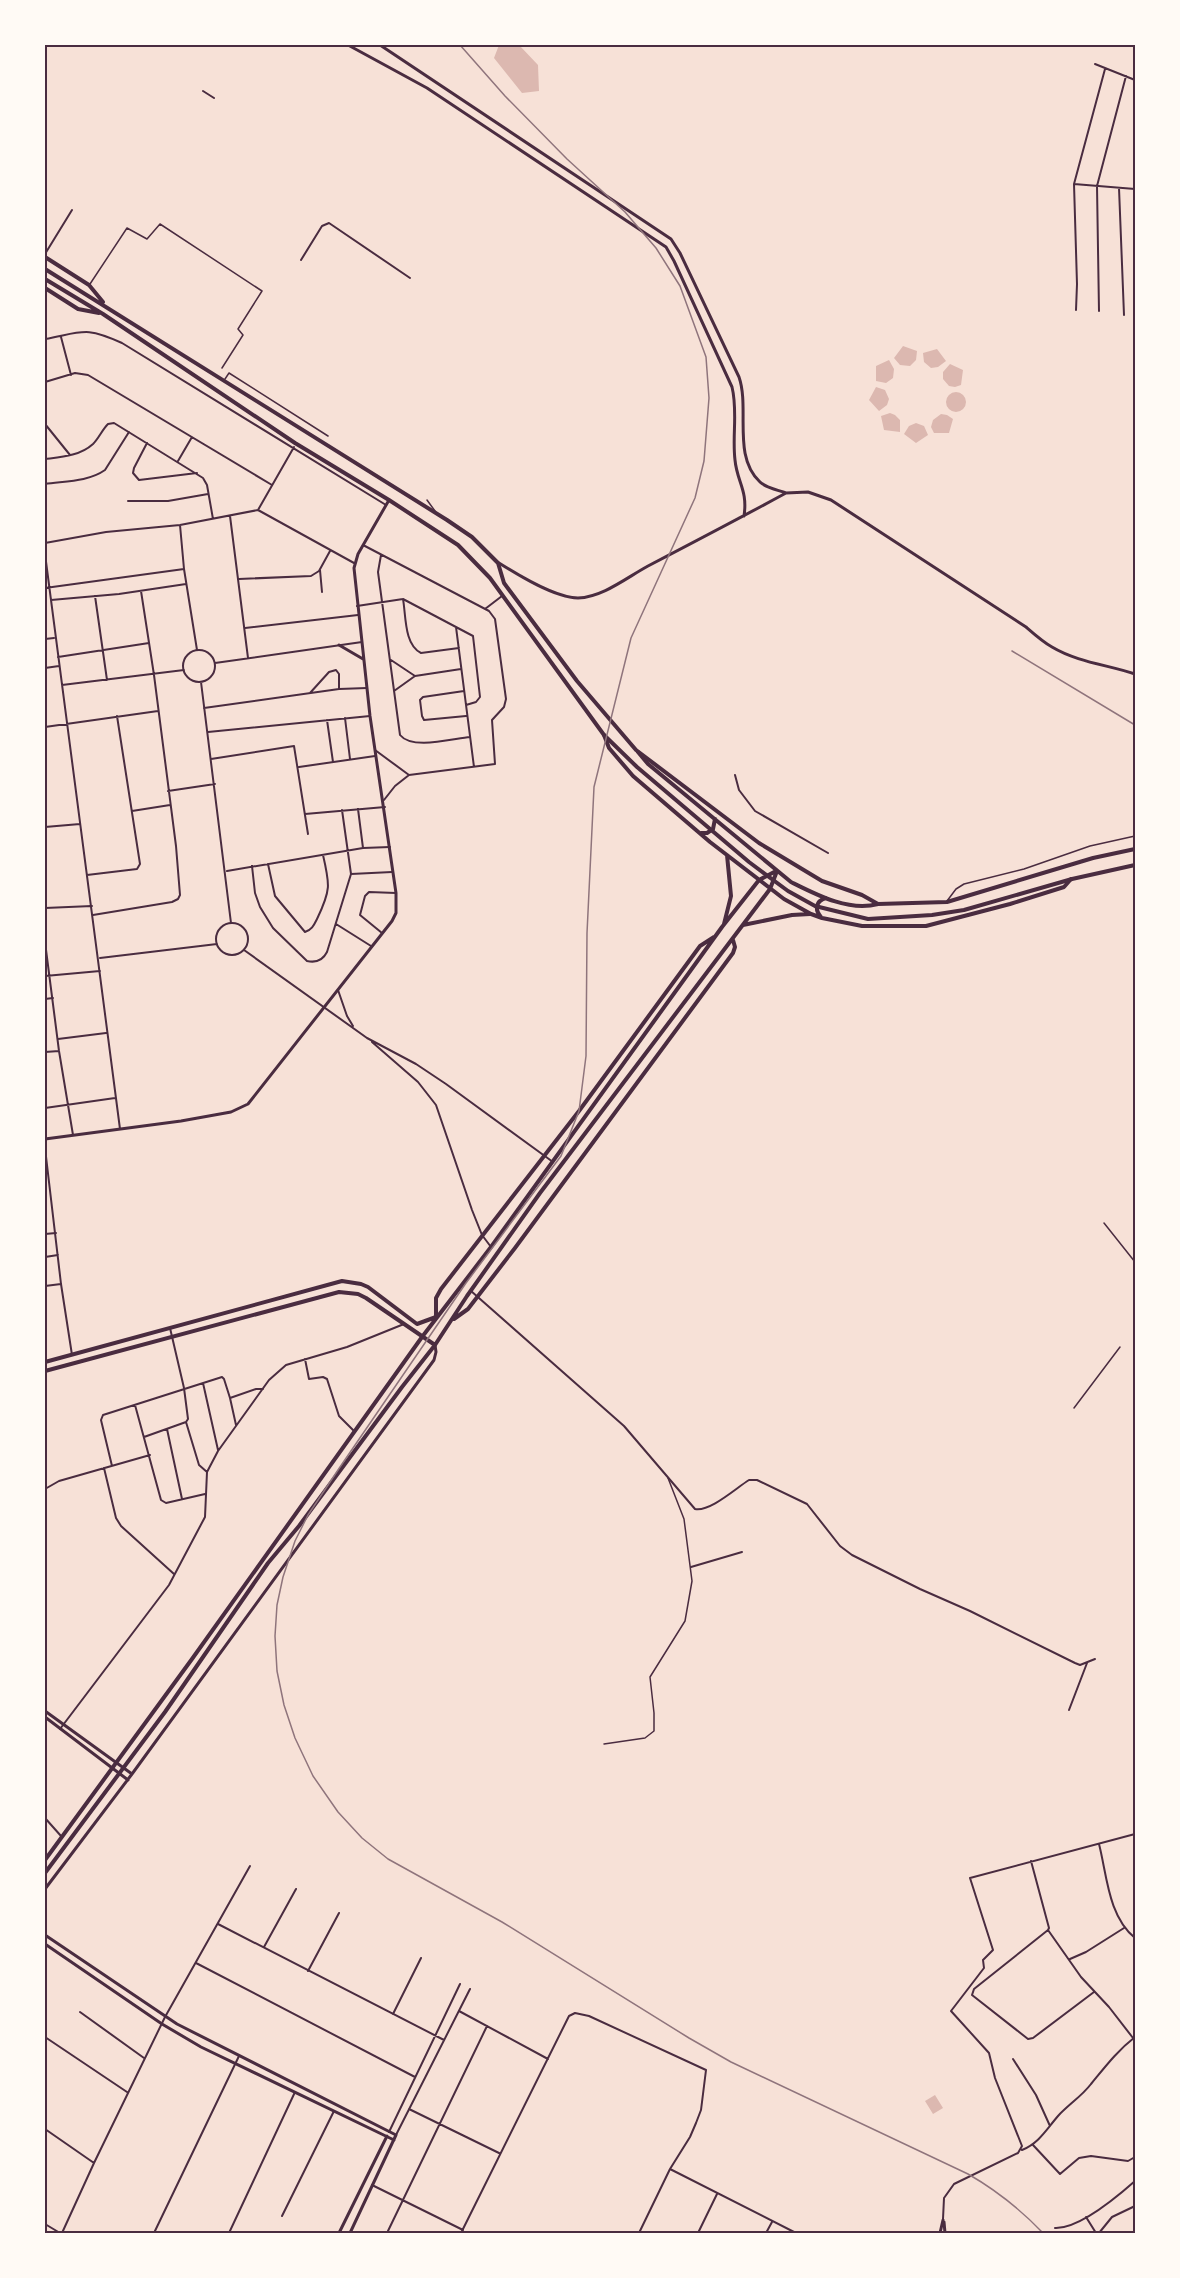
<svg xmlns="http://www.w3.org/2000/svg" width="1180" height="2278" font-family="Helvetica,sans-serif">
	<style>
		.water { fill: #dcb8b0 }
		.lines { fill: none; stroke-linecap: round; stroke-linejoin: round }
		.service { stroke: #4a2c40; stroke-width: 1.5 }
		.pedestrian { stroke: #4a2c40; stroke-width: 2 }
		.minor { stroke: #4a2c40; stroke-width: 2 }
		.tertiary { stroke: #4a2c40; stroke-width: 3 }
		.secondary { stroke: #4a2c40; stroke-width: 4 }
		.primary { stroke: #4a2c40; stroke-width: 4 }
		.rail { stroke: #8f747c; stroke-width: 1.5 }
		.neatline { fill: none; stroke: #4a2c40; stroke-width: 2 }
	</style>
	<rect width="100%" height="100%" fill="#f7e1d7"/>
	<path class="water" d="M499,45L520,46L538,65L539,91L522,93L494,58Z
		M903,346L917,351L916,360L910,366L900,365L894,358Z
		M937,349L946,361L938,367L931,368L924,362L923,353Z
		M889,360L894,369L893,378L886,383L876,381V366Z
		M950,364L963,370L961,385L955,387L949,386L943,379V372Z
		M876,387L885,390L889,399L887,405L879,411L869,400Z
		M946 402a10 10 0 1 1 20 0a10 10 0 1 1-20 0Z
		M890,413L895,415L900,420V432L884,430L881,416Z
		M941,414L947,415L953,419L949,433H934L931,427L933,420Z
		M916,423L924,426L928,435L916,443L904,434L909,426Z
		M935,2095L943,2108L933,2114L925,2101Z"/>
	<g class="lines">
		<path class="service" d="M90,284L127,228L147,239L160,224L262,291L238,329L243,335L222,368
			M225,379L229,373L328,436
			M427,500L435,511
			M947,901L956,889L964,884L1024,869L1090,846L1135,836
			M1104,1223L1135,1262
			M1074,1408L1120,1347
			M604,1744L645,1738L654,1731V1713L650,1677L685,1621L692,1581L684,1519L668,1478"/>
		<path class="pedestrian" d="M203,91L214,98
			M45,254L72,210
			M301,260L322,226L329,223L410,278
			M735,775L739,790L755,811L828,853"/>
		<path class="minor" d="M1095,64L1135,80
			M1074,184L1135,189
			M1119,188L1124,315
			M1076,310L1077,284L1074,184L1105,69
			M1099,311L1097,186L1126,76
			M61,337L71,375
			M45,339C83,332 85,326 122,343L386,505
			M45,382L75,373L88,375L272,485
			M45,424L70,455
			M147,443L134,468L133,473L139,480L197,473
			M45,459C61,457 80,456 93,444C99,438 102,430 108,424L114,423L203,478L207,485L213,519
			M178,461L192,437
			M45,484C64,481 88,482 105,470L129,432
			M128,501H168L208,494
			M258,510L294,447
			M230,516L248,658
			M180,525L184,569L197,650
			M45,543L106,532L180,525L258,510L354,563
			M363,545L489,611L495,619L506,699L504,707L492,720L495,764L409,775L395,786L384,800
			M45,554L120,1129
			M381,555L378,572L400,735C412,750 451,739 470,737
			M320,570L322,592
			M239,579L311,576L319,571L330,551
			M45,588L184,569
			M95,596L107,680
			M403,599C406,615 404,645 421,653L459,648
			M51,600L119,594L186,584
			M357,606L403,599L473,636L480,697L476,702L466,705
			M485,609L502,596
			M456,627L474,767
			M245,628L358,615
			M45,639L54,638
			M183 666a16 16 0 1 1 32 0a16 16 0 1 1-32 0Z
			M58,657L149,643
			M391,660L415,676
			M215,663L362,642
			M45,668L59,666
			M201,682L231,923
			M62,685L184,670
			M394,691L415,676L461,669
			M464,691L423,697L420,700L422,716L424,720L466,716
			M310,693L329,672L336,670L339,674V689
			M204,708L339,689L367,688
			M345,718L350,759
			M327,720L333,762
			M45,727L158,711
			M208,732L370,716
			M375,750L409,775
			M211,759L294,746L308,834
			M299,767L375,756
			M168,791L215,784
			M358,809L363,848
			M132,811L170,805
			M305,814L385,807
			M45,827L80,824
			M268,864L275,896L305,932C312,930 314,925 317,919C331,890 330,885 323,855
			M252,866L255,893L260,907L273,928L307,961C316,963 323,960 327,952L351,874L342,810
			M227,871L363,848L390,847
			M351,874L392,872
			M87,875L137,869L140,864L117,716
			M45,908L92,906
			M93,915L172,902L178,899L180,895L176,846L154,675L141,591
			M216 939a16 16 0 1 1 32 0a16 16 0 1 1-32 0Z
			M336,924L371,946
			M382,933L360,915L365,896L369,892L396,893
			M45,942L59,1051L73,1135
			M244,950L367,1038L416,1064L446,1084L553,1162
			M100,958L217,944
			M45,976L100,971
			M338,990L347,1016L353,1026
			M45,999L53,998
			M58,1039L106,1033
			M372,1042L418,1082L436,1105L472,1210L482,1235L491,1247
			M45,1052L59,1051
			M45,1108L115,1098
			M45,1148L61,1284L72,1355
			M45,1234L56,1233
			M45,1257L58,1255
			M45,1286L61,1284
			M471,1291L624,1426L695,1509C710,1512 736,1488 749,1480H757L807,1504L840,1546L852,1555L920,1589L970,1611L1075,1663L1080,1665L1095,1659
			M305,1359L309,1379L323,1377L327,1379L339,1416L354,1431
			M203,1383L218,1450
			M230,1398L236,1425
			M135,1405L161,1500L166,1503L205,1494
			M186,1422L199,1465L207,1472
			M167,1429L182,1499
			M144,1437L186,1422L188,1419L184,1388L170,1328
			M112,1466L101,1420L103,1415L222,1377L224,1379L230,1398L256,1389H263
			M104,1468L116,1518L121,1526L174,1574
			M45,1489L59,1481L150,1455
			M691,1567L742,1552
			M1069,1710L1087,1663
			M60,1729L169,1585L205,1517L207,1472L218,1451L269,1380L286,1365L347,1347L404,1324
			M45,1818L61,1836
			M1099,1844C1107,1875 1108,1916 1135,1938
			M1031,1861L1049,1928L1048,1930L1081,1977L1109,2007L1133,2038
			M218,1924L444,2040
			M1048,1930L974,1989L972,1995L1028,2039L1033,2038L1094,1992
			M264,1947L296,1889
			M1070,1959L1086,1952L1124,1928
			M196,1963L415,2077
			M308,1971L339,1913
			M459,2011L548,2059
			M80,2012L144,2058
			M393,2014L421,1958
			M45,2037L127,2092
			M1013,2059L1036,2095L1050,2126
			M409,2109L499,2153
			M45,2129L94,2163
			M389,2132L460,1984
			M396,2135L470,1989
			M1033,2145L1060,2174L1079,2158L1091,2156L1128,2161L1135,2157
			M1022,2150C1039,2143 1046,2130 1058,2116C1068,2105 1082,2096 1091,2084C1105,2067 1117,2051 1135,2037
			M670,2169L796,2233
			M372,2185L463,2230
			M282,2216L334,2111
			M1086,2217L1096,2233
			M943,2219L944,2198L954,2184L1018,2153L1022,2146L995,2078L989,2053L951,2011L984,1968L983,1960L993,1950L970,1878L1135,1834
			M45,2224L60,2233
			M1055,2228C1079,2229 1118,2196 1135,2181
			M62,2233L94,2163L165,2017L250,1866
			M154,2233L239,2056
			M229,2233L295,2092
			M387,2233L487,2026
			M461,2233L569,2016L575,2013L589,2016L706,2070L701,2110L696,2123L690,2137L670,2169L639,2233
			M698,2233L717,2194
			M766,2233L772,2222
			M1099,2233L1112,2217L1135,2206"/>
		<path class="tertiary" d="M348,45L427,88L666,247L674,261L732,387C738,411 732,436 735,460C737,482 748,490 744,516
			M380,45L671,239L680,253L739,377C750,409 732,456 760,482C766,488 778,490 786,493
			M499,563C518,575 555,598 578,598C603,597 626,578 648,566C694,542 740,518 786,493L808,492L831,500L1026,627C1034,634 1043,642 1052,647C1077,662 1108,665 1135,674
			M339,645L363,659
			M45,1139L181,1121L231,1112L248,1104L392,921L396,913V893L370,716L354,568L358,554L389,500
			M45,1711L132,1774
			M45,1717L128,1780
			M45,1889L132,1774L434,1360L436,1352L435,1345
			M45,1935L177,2024L396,2135L350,2233
			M45,1944L162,2024L201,2047L394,2140
			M944,2222L945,2233
			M339,2233L387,2136
			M940,2233L943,2220"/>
		<path class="secondary" d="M604,735L609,748L633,776L710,842L784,899L811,914L822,918L862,926H926L1010,904L1064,887L1071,879
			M638,752L648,764L791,882C817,895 849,912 878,904
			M701,833H707L713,829L715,819
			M821,917C814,909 816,901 826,898
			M724,924L731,896L727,855
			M743,925L792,915L810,914
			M436,1316V1298L441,1289L579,1111L700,946L714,937
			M454,1319L468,1309L515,1248L733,953L735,947L733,940
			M45,1362L342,1281L361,1284L368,1287L417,1324L436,1317
			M45,1371L339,1292L358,1294L366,1298L435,1345
			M45,1860L192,1659L422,1337L491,1247L722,927L759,880L776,871
			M45,1873L165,1712L268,1563L299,1526L402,1387L435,1345L467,1296L540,1193L770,889L777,871"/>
		<path class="primary" d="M45,257L89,285L103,302
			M45,269L447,520L472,537L498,563L504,583L577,681L636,750L759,843L822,881L862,895L878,904L947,902L1093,858L1135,849
			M45,279L103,314L295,443L389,500L458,545L490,578L604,735L637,767L749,862L788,891L815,906L868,919L932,915L964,910L1072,879L1135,865
			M45,288L78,309L99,313"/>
		<path class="rail" d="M460,45L505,96L567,159L625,212L656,248L680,286L706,357L709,398L704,461L695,498L631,638L594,787L587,933L586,1056L579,1111L561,1156L466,1283L340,1467L308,1515L295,1541L283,1577L277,1605L275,1636L277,1671L284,1705L295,1738L313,1776L338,1812L362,1838L388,1859L502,1922L689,2038L731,2062L968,2174C996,2190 1020,2209 1043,2233
			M1012,651L1135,725"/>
	</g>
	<rect width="1180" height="2278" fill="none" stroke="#fffaf5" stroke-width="93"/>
	<rect x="46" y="46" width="1088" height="2186" class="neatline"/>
</svg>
